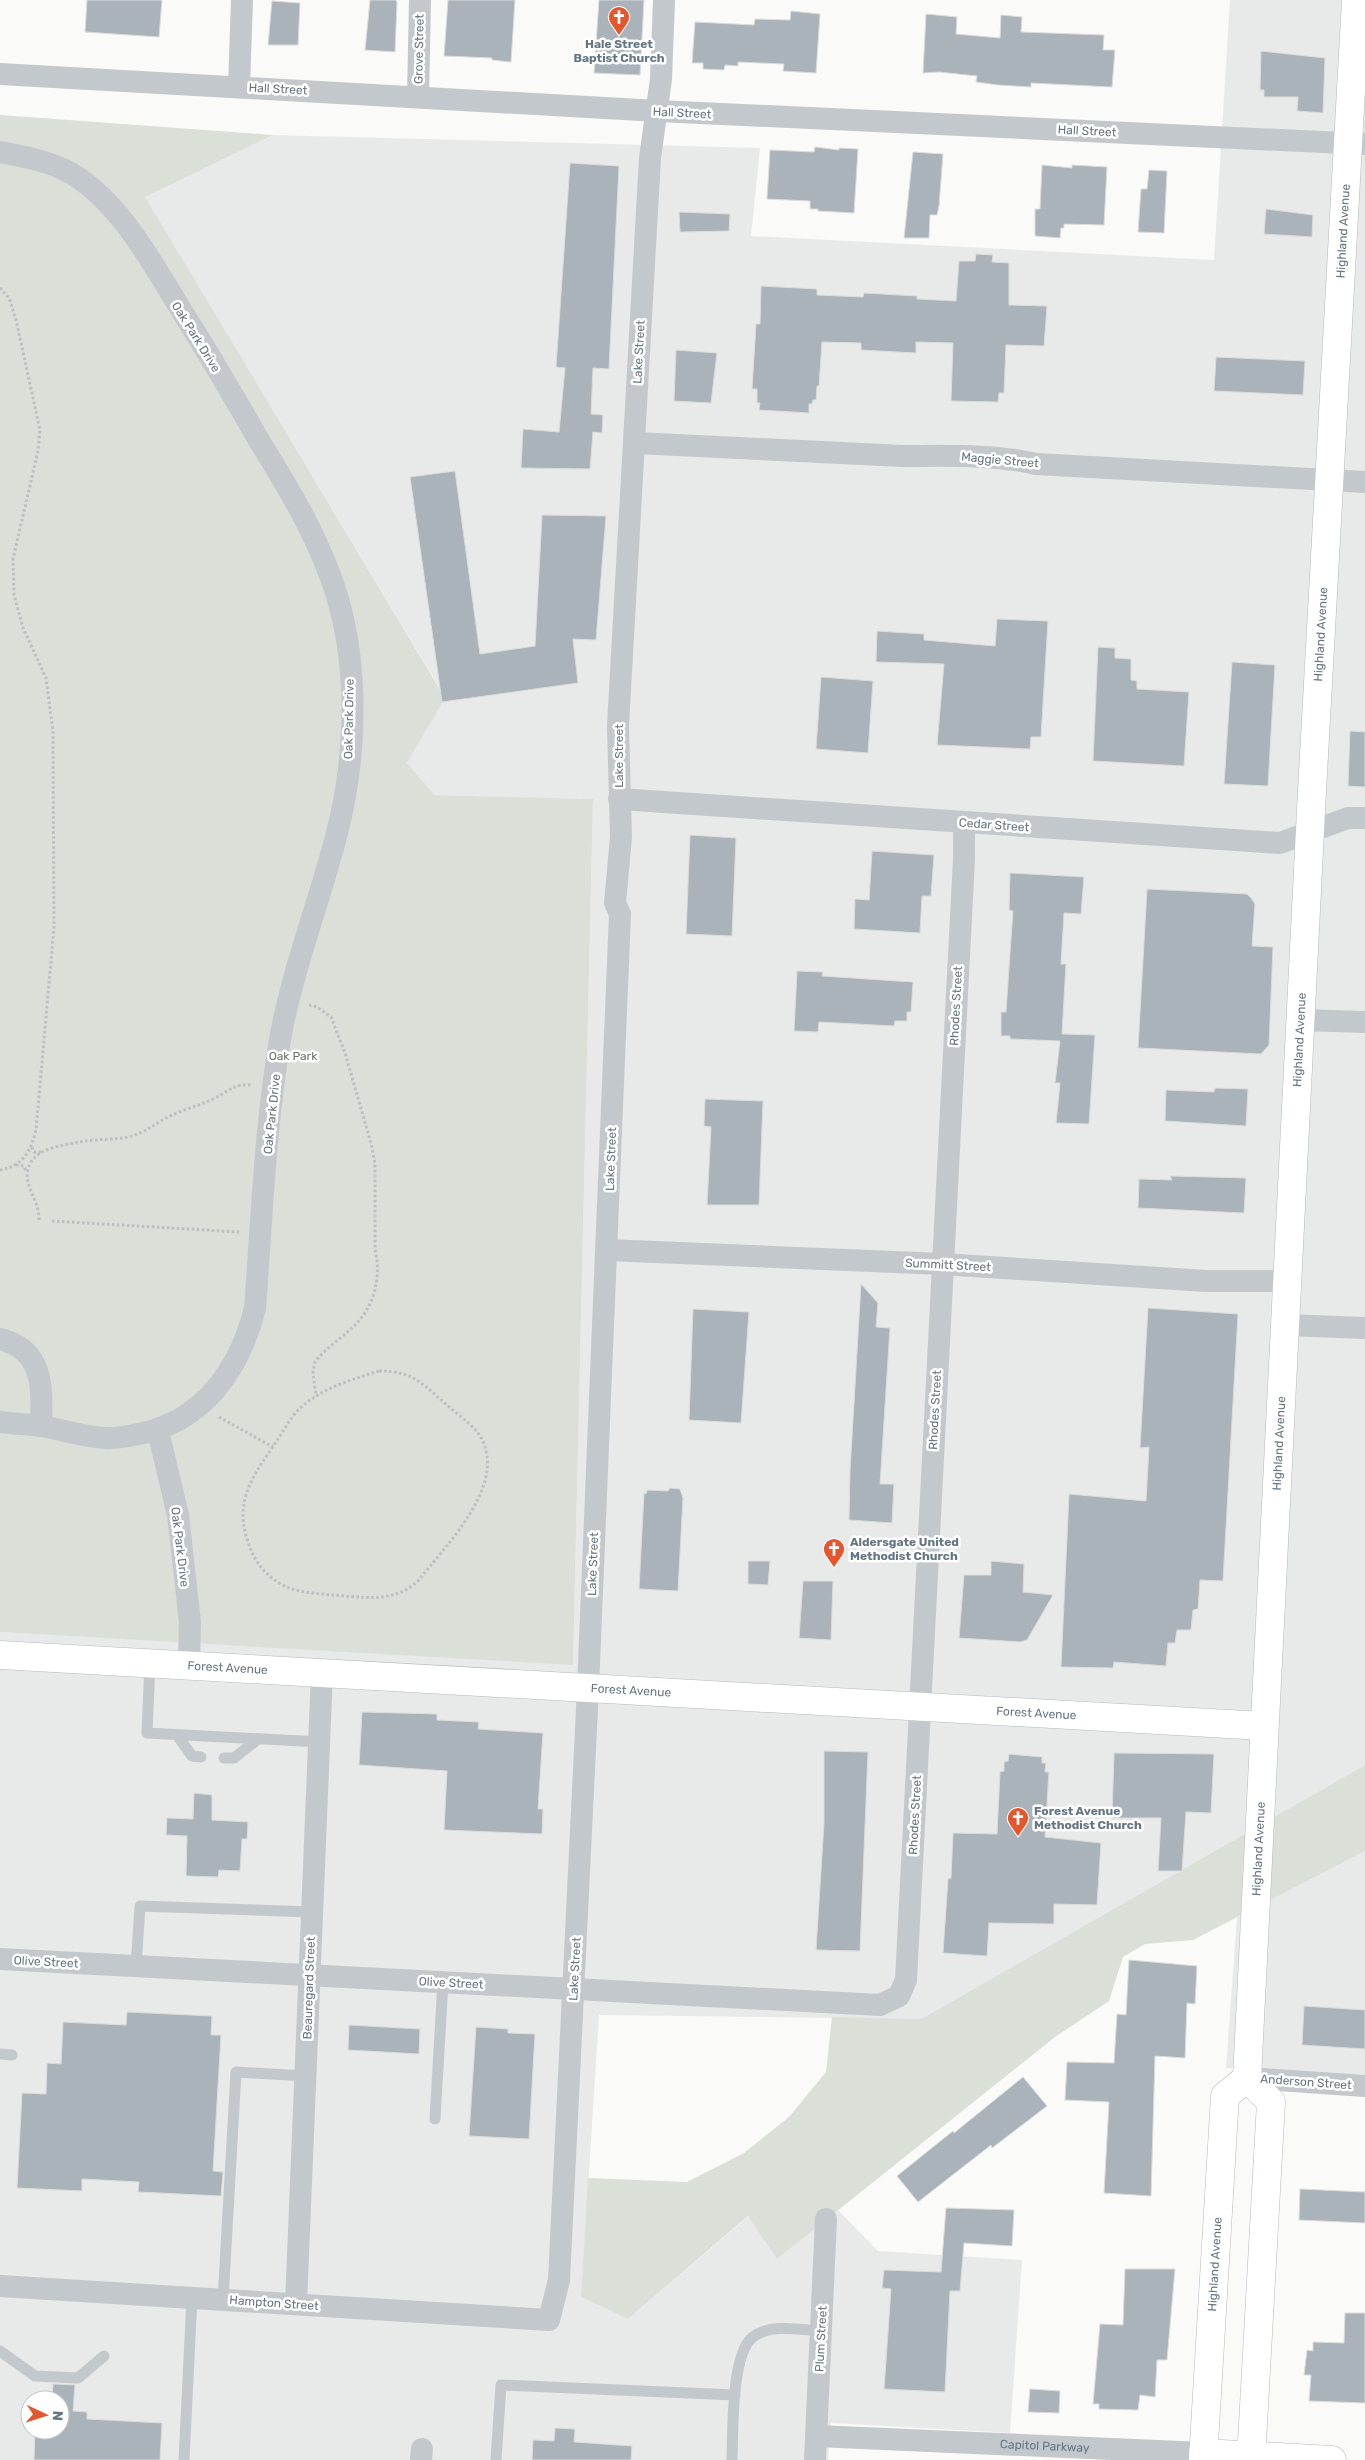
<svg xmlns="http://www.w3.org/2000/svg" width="1365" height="2460" font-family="Rubik,sans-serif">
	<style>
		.built { fill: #e8e9e9; fill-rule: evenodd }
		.green { fill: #dadfd7 }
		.building { fill: #aab3b9; stroke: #dcdcda }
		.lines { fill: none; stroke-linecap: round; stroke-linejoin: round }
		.secondary-casing { stroke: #b3babf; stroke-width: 29 }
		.path { stroke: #bbbfc2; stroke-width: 3; stroke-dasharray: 2.5 2.5; stroke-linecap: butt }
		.lane { stroke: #c3c8cc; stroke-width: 11 }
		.street { stroke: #c3c8cc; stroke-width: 22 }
		.secondary { stroke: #fff; stroke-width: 28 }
		.labels { text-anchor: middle; stroke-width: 5; stroke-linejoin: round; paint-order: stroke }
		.poi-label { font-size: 12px; font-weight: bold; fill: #657683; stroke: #fff; text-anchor: start }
		.street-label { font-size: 12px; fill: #657683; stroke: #fff }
		.park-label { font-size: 12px; fill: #687a64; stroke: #fff }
	</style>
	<rect width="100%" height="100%" fill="#fafaf8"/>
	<path class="built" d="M1230,0H1365V1765L921,2019L599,2015L581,2297L628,2319L749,2216L777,2259L838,2210L878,2251L1022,2260L1010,2433L831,2423L828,2460H0V1632L573,1664L593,799L435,795L407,763L445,697L144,197L273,135L760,148L751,236L1214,260ZM30,2400H60V2430H30Z
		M1365,1851V2076L1226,2068L1237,1917Z"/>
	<path class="green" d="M0,115L273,135L145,197L445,698L407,763L435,795L593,799L573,1665L0,1632Z
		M1365,1765V1851L1193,1940L1145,1944L1123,1957L1109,2001L1055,2037L777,2259L748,2216L628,2319L581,2297L588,2178L687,2182L744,2153L789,2117L826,2072L832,2017L921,2019Z"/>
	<path class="building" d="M87,0H162L159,37L85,32Z
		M370,0H396L397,2L395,52L365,50Z
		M448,0H515L511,62L492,60V58L444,56Z
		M599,0H644L640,75L594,73Z
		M272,1L300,3L298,45H268Z
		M791,11L820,14L816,73L783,71L784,64L738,62V66L725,65L724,70L703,69V63H692L695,22L754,25L755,19L790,20Z
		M926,14L957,17L956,34L1000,38L1001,15L1022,17L1021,32L1104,35L1103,50H1115L1112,87L1031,83V87L998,85L976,82L977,76L939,72L923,73Z
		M1261,51L1325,58L1323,113L1297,111L1298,97H1264V90H1260Z
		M815,147L839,150V148L858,149L854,213L818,211V209H810V201L767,199L770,150L814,152Z
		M913,152L943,154L939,206L937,215H930L929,238H904Z
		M570,163L619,166L609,369L593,368L591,414L603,415L602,433L593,432L590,469L521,468L523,429L559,432L565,368L556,367Z
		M1042,165L1072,168V165L1107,167L1104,225L1064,224V228H1061L1060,238L1035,236V209H1040Z
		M1149,170L1167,171L1164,233L1138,232L1141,189H1147Z
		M1266,209L1313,215L1312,237L1264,234Z
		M679,212L730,214L729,231L680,232Z
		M976,254L993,255L992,262L1009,263V305L1047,306L1044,346L1006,345L1004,393H999L998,402L951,401L953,343L916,342V353L861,350V343L822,342L819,386H817L816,400H813L812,404H809V413L759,410L760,403H757V389H752L756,324H760L761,286L817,289V295L863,297L864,293L917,296V299L956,301L959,261H975Z
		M676,350L717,353L711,403L674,401Z
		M1216,357L1305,361L1303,395L1214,391Z
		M455,471L480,654L535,646L542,515L606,516L596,640L573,639L578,683L442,702L410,477Z
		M997,619L1048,621L1041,737H1031L1030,749L937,745L944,664L876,662L877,631L924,634V640L995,646Z
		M1098,647L1115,648V658L1131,659V680L1137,681V689L1189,692L1184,766L1093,761Z
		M1232,662L1275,665L1268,786L1224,784Z
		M821,677L873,681L868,753L816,749Z
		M1350,731L1365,732V787L1348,786Z
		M690,835L736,838L732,936L686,934Z
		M872,851L934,855L931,896H922L920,933L854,929L855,899L869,900Z
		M1010,873L1084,877L1081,914L1064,913L1061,964H1066L1062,1034L1095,1035L1089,1124L1056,1123L1060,1083H1055L1060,1041L1010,1039V1036H1001V1012H1006L1010,953L1013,911L1009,910Z
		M1147,889L1247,894L1251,898L1255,904L1252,946L1273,947L1269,1045L1261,1054L1138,1048Z
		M797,971L823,972L822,976L913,982L911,1012H907V1021H895L894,1026L819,1022L818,1032L794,1031Z
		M1215,1088L1248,1089L1246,1126L1165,1121L1166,1090L1214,1092Z
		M705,1099L763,1101L759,1205H707L711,1127L704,1126Z
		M1170,1176L1246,1178L1244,1213L1138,1208L1139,1179L1172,1180Z
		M861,1284L878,1303L876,1327L890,1328L880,1484H894L892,1523L849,1520L850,1471Z
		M1148,1308L1238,1314L1223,1581L1200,1580L1198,1609L1193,1610L1191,1630H1177L1175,1643H1168L1166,1666L1114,1662L1113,1668L1061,1667L1069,1494L1146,1501L1149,1447L1140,1448Z
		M693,1309L749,1312L741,1423L689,1420Z
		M670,1488L680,1489L683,1498L678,1591L639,1589L644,1493L646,1494L647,1490L668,1491Z
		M748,1561H770L768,1585L748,1584Z
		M991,1561L1024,1564L1023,1592L1053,1595L1027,1640L1020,1642L959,1638L964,1575H991Z
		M803,1581H833L831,1640L799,1638Z
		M362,1712L437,1714V1720L479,1722L478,1729L543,1733L538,1809H543L542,1834L444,1830L447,1771L359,1765Z
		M824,1751L868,1752L860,1951L816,1950L824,1823Z
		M1114,1753L1214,1754L1211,1813L1186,1812L1182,1871H1158L1161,1818H1112Z
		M1009,1754L1042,1757V1763H1046L1045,1772H1049L1045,1837L1101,1843L1097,1905L1054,1904V1924L989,1923L987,1956L943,1953L948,1879L951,1878L953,1833L997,1834L1000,1772L1004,1771V1762L1008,1761Z
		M194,1793L212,1795V1820L248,1822L247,1839H242L240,1871L219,1870L218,1877L186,1876L187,1836L166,1835L167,1818L193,1819Z
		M1129,1960L1197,1966L1195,2004L1187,2003L1185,2058L1155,2056L1151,2196L1104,2193L1109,2102L1065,2100L1067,2062L1114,2063L1117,2014L1126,2015Z
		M1304,2006L1365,2010V2049L1302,2045Z
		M127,2012L212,2016L211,2035H221L213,2171L223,2172L221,2196L138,2192L139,2182L82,2179V2191L17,2188L22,2093L46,2094L47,2063L61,2064L63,2022L126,2025Z
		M349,2025L420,2029L419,2054L348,2050Z
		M476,2027L508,2029V2033L535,2034L529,2139L469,2136Z
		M1023,2077L1047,2106L992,2148L991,2145L918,2202L897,2176L953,2131L954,2133Z
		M1300,2189L1365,2192V2223L1299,2220Z
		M946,2208L1014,2210L1012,2246L964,2243L960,2291H950L945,2392L884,2389L891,2289L882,2288L884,2270L941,2272Z
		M1125,2269H1175L1167,2360H1157L1155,2397L1140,2395L1138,2410L1099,2409V2404H1093L1100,2324L1123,2325Z
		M1345,2313H1365V2403L1309,2401L1311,2375H1304L1307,2350L1313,2351V2342L1344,2343Z
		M53,2384L75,2385L73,2411L87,2412V2419L162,2423L160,2460H34L35,2430H60V2400H52Z
		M1030,2389L1060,2391L1059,2413L1028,2412Z
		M555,2428L575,2429L574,2442L632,2446L631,2460H532L533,2440L554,2441Z"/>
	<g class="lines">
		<g class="secondary-casing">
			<g id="secondary">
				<path id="s2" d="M0,1655L1264,1726"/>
				<path d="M1203,2453L1332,2460"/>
				<path id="s3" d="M1203,2460L1225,2096L1247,2078"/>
				<path id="s4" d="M1251,2460L1271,2102L1247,2078L1312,791L1356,0"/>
			</g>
		</g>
		<path class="path" d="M0,288L9,298L16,320L40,430L38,451L13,559L14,595L23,628L46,678L53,732L54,927L36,1130C31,1151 23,1166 0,1170
			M309,1005L317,1007L331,1017L345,1053L371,1143L375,1163V1249C382,1278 374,1308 352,1328C340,1339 325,1349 315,1362L313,1372L316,1396
			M32,1147L34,1152H42
			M16,1165L24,1166L26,1171
			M39,1220C40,1199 19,1182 31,1162C39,1148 64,1145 79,1142C95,1139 112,1140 128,1137C143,1134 153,1125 166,1118C181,1110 199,1106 215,1098C231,1090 235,1083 253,1085
			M52,1221L239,1232
			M379,1371C414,1371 422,1384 447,1405C457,1414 470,1423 478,1433C512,1481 446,1545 418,1581C396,1601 372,1598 343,1596C325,1594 304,1594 287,1587C271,1580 257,1566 251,1550C231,1502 252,1478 278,1439C284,1430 290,1419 297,1411C319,1389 350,1380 379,1371Z
			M219,1417L273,1447"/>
		<path class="lane" d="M150,1663L147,1733L321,1742
			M177,1735L192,1756L201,1757
			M224,1758H234L258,1739
			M136,1967L140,1906L312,1912
			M0,2054L12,2055
			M435,2119L443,1982
			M223,2300L236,2072L306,2076
			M0,2351L35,2376L78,2378L104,2356
			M184,2460L192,2298
			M496,2460L501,2385L735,2395
			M732,2460C733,2433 731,2353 753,2337C771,2323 801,2330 821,2331"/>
		<g class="street">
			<path d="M0,74L658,111L1365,144"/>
			<path d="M239,87L242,0"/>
			<path d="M418,97L420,0"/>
			<path d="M0,152C21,156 43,160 63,169C121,197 159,276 193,329C216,366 238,404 260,442C291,492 321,542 338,599C359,673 356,759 337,833C320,900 294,965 281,1034C265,1124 262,1217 255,1308C240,1369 204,1421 139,1434C128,1436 117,1439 105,1438C84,1437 63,1430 42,1426C28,1424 14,1424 0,1422"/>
			<path d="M636,443L903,456C946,456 994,454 1036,464L1365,482"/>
			<path d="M619,799L1280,843L1348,818H1365"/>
			<path d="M1302,1020L1365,1022"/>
			<path d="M607,1250L942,1264L1206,1281H1289"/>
			<path d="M1286,1325L1365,1328"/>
			<path d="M0,1339C45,1350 42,1389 41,1426"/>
			<path d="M158,1431L178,1515L190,1622L189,1665"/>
			<path d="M0,1959L880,2005L899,1996L906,1980L964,859V823"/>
			<path d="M1247,2078L1365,2086"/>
			<path d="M0,2286L549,2320L559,2280L588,1688L620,914L615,903L621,837L618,725L650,158L661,79L664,0"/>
			<path d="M296,2304L322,1672"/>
			<path id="s1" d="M816,2436L1203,2453"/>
			<path d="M421,2460L422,2449"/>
			<path d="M815,2460L826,2219"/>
		</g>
		<use href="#secondary" class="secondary"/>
	</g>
	<defs>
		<g id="church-pin" transform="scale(1.125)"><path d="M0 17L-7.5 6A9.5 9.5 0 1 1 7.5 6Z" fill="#e4572e" stroke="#fff"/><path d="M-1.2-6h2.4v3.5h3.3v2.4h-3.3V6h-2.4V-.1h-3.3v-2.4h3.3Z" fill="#fff"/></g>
	</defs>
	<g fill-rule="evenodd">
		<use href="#church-pin" x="619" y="17"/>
		<use href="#church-pin" x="834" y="1549"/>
		<use href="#church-pin" x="1018" y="1818"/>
	</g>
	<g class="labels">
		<g class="poi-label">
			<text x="619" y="48" text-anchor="middle">Hale Street<tspan x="619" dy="14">Baptist Church</tspan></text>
			<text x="850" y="1546">Aldersgate United<tspan x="850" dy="14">Methodist Church</tspan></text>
			<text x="1034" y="1815">Forest Avenue<tspan x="1034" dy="14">Methodist Church</tspan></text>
		</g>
		<g class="street-label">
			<text transform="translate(419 49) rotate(-89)" y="4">Grove Street</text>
			<text transform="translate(278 89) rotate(3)" y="4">Hall Street</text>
			<text transform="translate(682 113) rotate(3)" y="4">Hall Street</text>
			<text transform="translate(1087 131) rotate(3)" y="4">Hall Street</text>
			<text dy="4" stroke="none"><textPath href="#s4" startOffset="2242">Highland Avenue</textPath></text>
			<text transform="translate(196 337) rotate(58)" y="4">Oak Park Drive</text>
			<text transform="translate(639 352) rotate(-87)" y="4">Lake Street</text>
			<text transform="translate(1000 460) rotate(5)" y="4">Maggie Street</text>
			<text dy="4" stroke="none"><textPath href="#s4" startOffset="1838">Highland Avenue</textPath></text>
			<text transform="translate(349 719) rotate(-89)" y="4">Oak Park Drive</text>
			<text transform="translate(619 756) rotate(-90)" y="4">Lake Street</text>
			<text transform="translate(994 825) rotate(4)" y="4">Cedar Street</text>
			<text transform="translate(956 1006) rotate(-87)" y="4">Rhodes Street</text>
			<text dy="4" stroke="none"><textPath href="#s4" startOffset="1432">Highland Avenue</textPath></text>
			<text transform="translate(272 1114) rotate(-84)" y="4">Oak Park Drive</text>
			<text transform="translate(611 1159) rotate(-88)" y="4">Lake Street</text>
			<text transform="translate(948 1265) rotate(3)" y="4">Summitt Street</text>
			<text transform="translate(935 1410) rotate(-87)" y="4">Rhodes Street</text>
			<text dy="4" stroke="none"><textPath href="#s4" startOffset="1028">Highland Avenue</textPath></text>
			<text transform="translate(180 1547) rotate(83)" y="4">Oak Park Drive</text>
			<text transform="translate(593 1564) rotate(-88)" y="4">Lake Street</text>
			<text dy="4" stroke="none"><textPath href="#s2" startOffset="228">Forest Avenue</textPath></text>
			<text dy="4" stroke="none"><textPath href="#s2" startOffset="632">Forest Avenue</textPath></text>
			<text dy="4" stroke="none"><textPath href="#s2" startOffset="1038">Forest Avenue</textPath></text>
			<text transform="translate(915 1815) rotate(-87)" y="4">Rhodes Street</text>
			<text dy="4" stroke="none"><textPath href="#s4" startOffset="622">Highland Avenue</textPath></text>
			<text transform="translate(46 1962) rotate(3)" y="4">Olive Street</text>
			<text transform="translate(575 1969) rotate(-87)" y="4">Lake Street</text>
			<text transform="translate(451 1983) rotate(3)" y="4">Olive Street</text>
			<text transform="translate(309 1988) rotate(-88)" y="4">Beauregard Street</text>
			<text transform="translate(1306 2082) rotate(4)" y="4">Anderson Street</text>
			<text dy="4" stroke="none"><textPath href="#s3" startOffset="196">Highland Avenue</textPath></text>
			<text transform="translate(274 2303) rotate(4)" y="4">Hampton Street</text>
			<text transform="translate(821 2339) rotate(-87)" y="4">Plum Street</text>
			<text dy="4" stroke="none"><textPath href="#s1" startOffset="229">Capitol Parkway</textPath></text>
		</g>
		<g class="park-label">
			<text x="293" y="1060">Oak Park</text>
		</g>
	</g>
	<g transform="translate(45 2415) rotate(94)"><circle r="24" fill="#ffffff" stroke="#c1c8cd"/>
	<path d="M0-4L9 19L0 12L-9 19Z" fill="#e4572e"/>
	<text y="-8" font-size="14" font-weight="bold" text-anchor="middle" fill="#657683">N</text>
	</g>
</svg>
